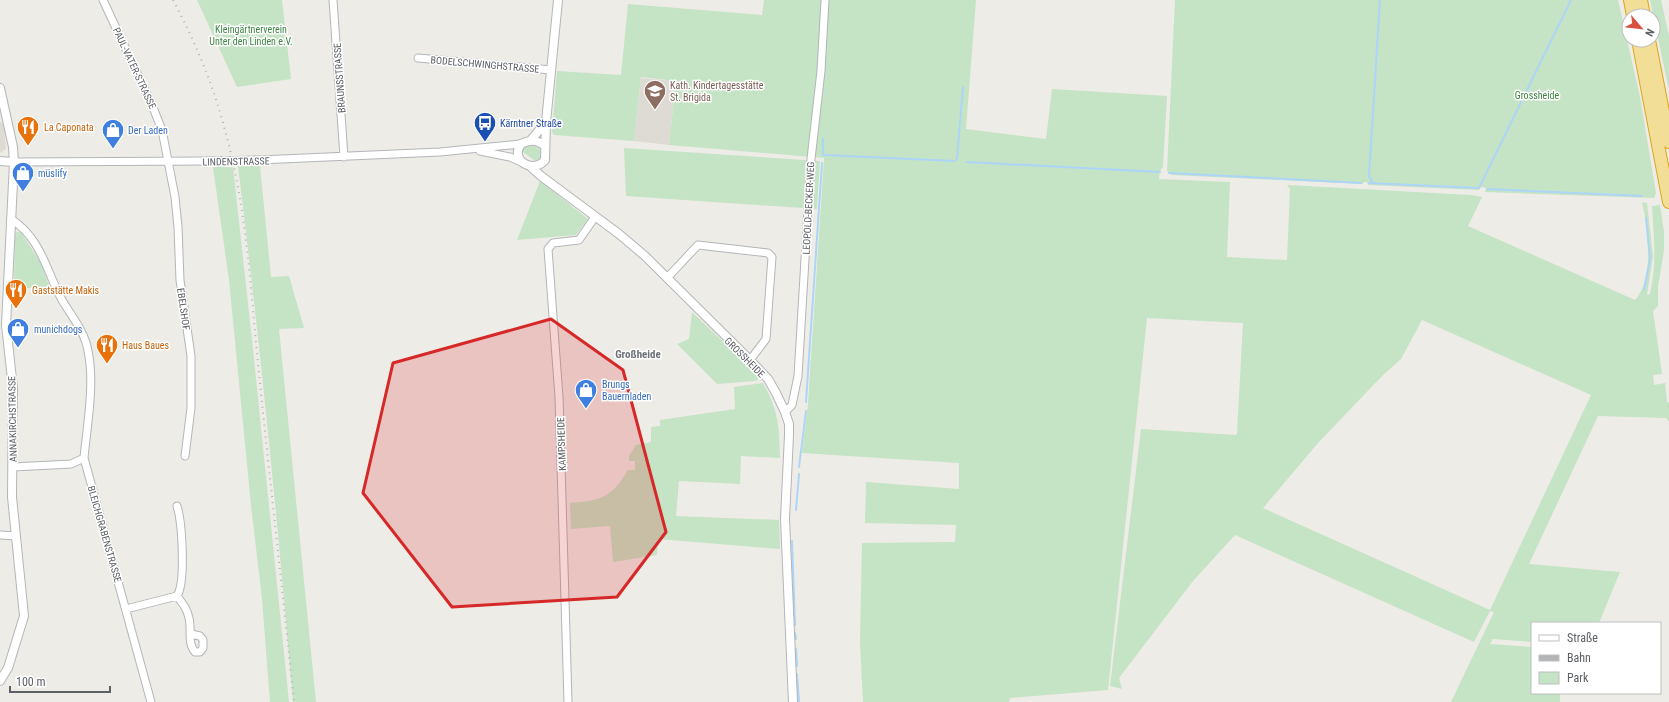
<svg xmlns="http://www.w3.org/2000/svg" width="1669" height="702" font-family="'Roboto Condensed',sans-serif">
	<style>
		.education { fill: #dedbd4 }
		.green { fill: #c5e3c5; fill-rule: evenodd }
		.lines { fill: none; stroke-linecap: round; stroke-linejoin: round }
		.stream { stroke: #add5f7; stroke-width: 2 }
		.minor-casing { stroke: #b3b5b9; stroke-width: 9 }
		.tertiary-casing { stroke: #b3b5b9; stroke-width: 10 }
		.motorway-casing { stroke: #dea416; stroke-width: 14 }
		.minor { stroke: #fff; stroke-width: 7 }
		.tertiary { stroke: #fff; stroke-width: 8 }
		.motorway { stroke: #f3de98; stroke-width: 12 }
		.rail { stroke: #b3b4b5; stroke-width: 2; stroke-dasharray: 1 5; stroke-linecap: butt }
		.minor-bridge-casing { stroke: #b3b5b9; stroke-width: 9; stroke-linecap: butt }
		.minor-bridge { stroke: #fff; stroke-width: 7 }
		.marked { fill: #d62828; fill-opacity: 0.2; stroke: #d62828; stroke-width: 3; stroke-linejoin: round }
		.labels { text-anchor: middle; stroke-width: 3; stroke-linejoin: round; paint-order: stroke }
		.park-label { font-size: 10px; fill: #3e8343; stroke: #fff }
		.street-label { font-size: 10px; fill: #5d6065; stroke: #fff }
		.education-label { font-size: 10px; fill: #785e54; stroke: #fff; text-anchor: start }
		.transit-label { font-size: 10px; fill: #164399; stroke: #fff; text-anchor: start }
		.food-label { font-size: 10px; fill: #c56008; stroke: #fff; text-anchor: start }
		.shop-label { font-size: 10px; fill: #366cbe; stroke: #fff; text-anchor: start }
		.neighbourhood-label { font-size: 11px; font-weight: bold; fill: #6e7276; stroke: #fff }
	</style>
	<rect width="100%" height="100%" fill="#eeece6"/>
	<path class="education" d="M641,78L676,81L669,145L634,141Z
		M0,121L4,125L6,149L0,153Z"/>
	<path class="green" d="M197,0H282L291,79L237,87Z
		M764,0H976L966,129L1046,139L1052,89L1167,96L1163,167L1160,171L1159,179L1230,182L1227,257L1287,260L1290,189L1287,185L1471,195L1482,197L1468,226L1635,300C1655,279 1648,228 1642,202L1647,203L1653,256L1647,295L1650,294C1657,262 1654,239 1652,206L1660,205L1664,232V250L1658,287V306L1653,311L1662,374L1653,375L1654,385L1665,383L1667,402H1669V422L1666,418L1598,416L1529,564L1620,572L1599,623H1532V642L1493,639L1490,644L1532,647V693H1560V702H1451L1494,612L1490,611L1474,642L1235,535L1193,581L1119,678L1122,689L1110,686L1141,429L1236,435L1237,433L1243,323L1147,318L1108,690L1010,698L1009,702H863L860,642L862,543L955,542L956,525L865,523L866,482L959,489V463L802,453L808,404L824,158L669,145L676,81L641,77L634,141L554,135L552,132L557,71L621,75L628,4L762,15ZM1422,320L1591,395L1490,610L1263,508L1318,443L1382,376L1401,359Z
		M1175,0H1618L1640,97L1656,193L1654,198L1485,192L1486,188L1481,187L1479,190L1368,185L1367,182H1364L1363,184L1172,175L1167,171Z
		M1650,0H1661L1669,36V90Z
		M537,144L541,149L540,158L537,162L520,150L523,147Z
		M624,148L820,161L817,209L626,196Z
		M238,166H260L271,277L289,276L304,328L279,329L316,702H293C278,523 260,344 238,166Z
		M213,167H233L253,349L289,702H270L262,599L251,505L229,280Z
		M540,181L588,219L576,235L517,240Z
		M17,232H20L22,234L41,263L50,288H14L15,234Z
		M692,312L760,377L756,381L717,384L677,344L689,339Z
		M763,383C779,412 779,426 780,458L741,456L740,484L679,481L676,516L779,520L780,549L658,539L657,555L613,562L610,526L571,529L570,503C601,501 612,497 628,470H635V461H629V456L636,445L651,442V427L660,426V420L735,409L734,387Z"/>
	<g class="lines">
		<path class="stream" d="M823,139V155L955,161L957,158L963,87
			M967,162L1160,172
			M1169,173L1361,183
			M1369,183L1478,188
			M1373,183L1369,176L1380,0
			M1479,188L1571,0
			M1487,189L1642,196
			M1644,290L1650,259L1646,218
			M806,402L822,163
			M799,467L806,411
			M796,510L799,474
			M792,541L795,625
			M795,633L796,639
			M796,649L797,666
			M797,674L799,702"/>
		<g class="minor-casing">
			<path id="minor" d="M103,0L152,105L162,130L175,197L178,227L180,280L191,356V408L185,456
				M333,0L344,157
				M418,58L551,70
				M480,151L510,157L521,162
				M259,160L440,152L521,144
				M14,162L209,161
				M11,219C42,239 46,271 62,300C72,317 85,332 88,351C95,384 87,425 84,458L71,464L13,467
				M667,278L698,245L768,253L772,257L766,339L750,360
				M785,412L792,405L798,376L811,159L821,71L825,0
				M84,458L151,702
				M177,506C182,522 186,582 177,596C183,604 187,609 189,618C192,630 187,643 195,652H200L203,648V640L200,636L191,634
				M0,535L16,536
				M126,609L177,596
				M568,702L559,397L548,249L553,243L579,240L595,217"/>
		</g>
		<g class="tertiary-casing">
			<path id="tertiary" d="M0,88L13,147L14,162L6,325L13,388L12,497L24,616L8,668L0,681
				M531,140L546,122
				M545,146C536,139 530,140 521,144C509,161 534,174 545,160L546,122L558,0
				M0,161L14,162
				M530,166L541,176L619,234L645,256L750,360L768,379L776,393L785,412L789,424V435L785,519L793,702"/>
		</g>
		<g class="motorway-casing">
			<path id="motorway" d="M1630,0L1633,16
				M1641,0L1644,16
				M1638,40L1669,202
				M1649,40L1669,142"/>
		</g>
		<use href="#minor" class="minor"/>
		<use href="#tertiary" class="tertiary"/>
		<use href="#motorway" class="motorway"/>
		<path class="rail" d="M173,0C196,43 214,87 226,134C248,214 251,300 260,383C271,489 283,596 294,702"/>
		<g class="minor-bridge-casing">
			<path id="minor-bridge" d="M209,161L259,160"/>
		</g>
		<use href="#minor-bridge" class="minor-bridge"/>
	</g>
	<path class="marked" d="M551,319L623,370L666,532L617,597L452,607L363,493L393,363Z"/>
	<defs>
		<g id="school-pin" transform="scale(1.15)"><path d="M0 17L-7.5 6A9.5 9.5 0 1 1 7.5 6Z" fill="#8d6e63" stroke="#fff"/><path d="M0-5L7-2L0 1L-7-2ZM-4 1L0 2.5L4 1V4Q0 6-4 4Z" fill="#fff"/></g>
		<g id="bus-pin" transform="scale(1.15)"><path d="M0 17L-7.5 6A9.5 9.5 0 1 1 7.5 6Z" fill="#1a4fb4" stroke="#fff"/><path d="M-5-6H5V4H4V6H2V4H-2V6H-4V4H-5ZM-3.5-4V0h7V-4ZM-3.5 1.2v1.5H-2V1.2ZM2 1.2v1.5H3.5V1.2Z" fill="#fff"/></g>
		<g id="restaurant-pin" transform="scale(1.15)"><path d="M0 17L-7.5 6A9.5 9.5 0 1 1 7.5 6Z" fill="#e8710a" stroke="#fff"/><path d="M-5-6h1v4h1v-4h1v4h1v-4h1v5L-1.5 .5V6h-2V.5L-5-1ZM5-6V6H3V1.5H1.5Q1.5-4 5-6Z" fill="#fff"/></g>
		<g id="shop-pin" transform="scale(1.15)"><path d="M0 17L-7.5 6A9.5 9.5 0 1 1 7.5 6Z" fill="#3f7fe0" stroke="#fff"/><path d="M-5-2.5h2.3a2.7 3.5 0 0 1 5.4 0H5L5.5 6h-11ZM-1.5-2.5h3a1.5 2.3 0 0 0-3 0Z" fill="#fff"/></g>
	</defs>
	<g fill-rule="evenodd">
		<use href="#school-pin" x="655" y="91"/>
		<use href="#bus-pin" x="485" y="123"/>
		<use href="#restaurant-pin" x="28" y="127"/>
		<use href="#shop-pin" x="113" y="130"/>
		<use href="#shop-pin" x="23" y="173"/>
		<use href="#restaurant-pin" x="16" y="290"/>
		<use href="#shop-pin" x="18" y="329"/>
		<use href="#restaurant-pin" x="107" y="345"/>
		<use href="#shop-pin" x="586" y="390"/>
	</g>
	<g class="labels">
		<g class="park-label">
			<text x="251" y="33">Kleingärtnerverein<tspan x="251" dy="12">Unter den Linden e.V.</tspan></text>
			<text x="1537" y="99">Grossheide</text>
		</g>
		<g class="street-label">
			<text transform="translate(485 64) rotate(5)" y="4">BODELSCHWINGHSTRASSE</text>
			<text transform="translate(135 68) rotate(65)" y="4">PAUL-VATER-STRASSE</text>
			<text transform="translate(339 78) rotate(-94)" y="4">BRAUNSSTRASSE</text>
			<text transform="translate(236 161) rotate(-1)" y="4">LINDENSTRASSE</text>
			<text transform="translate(808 208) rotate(-87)" y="4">LEOPOLD-BECKER-WEG</text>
			<text transform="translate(184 309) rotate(82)" y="4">EBELSHOF</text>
			<text transform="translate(745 357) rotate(45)" y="4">GROSSHEIDE</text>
			<text transform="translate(12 419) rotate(-91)" y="4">ANNAKIRCHSTRASSE</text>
			<text transform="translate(561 444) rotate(-92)" y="4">KAMPSHEIDE</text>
			<text transform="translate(105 534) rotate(74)" y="4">BLEICHGRABENSTRASSE</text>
		</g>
		<g class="education-label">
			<text x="670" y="89">Kath. Kindertagesstätte<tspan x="670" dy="12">St. Brigida</tspan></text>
		</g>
		<g class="transit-label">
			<text x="500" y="127">Kärntner Straße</text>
		</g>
		<g class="food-label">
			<text x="44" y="131">La Caponata</text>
			<text x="32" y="294">Gaststätte Makis</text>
			<text x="122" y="349">Haus Baues</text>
		</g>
		<g class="shop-label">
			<text x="128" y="134">Der Laden</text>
			<text x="38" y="177">müslify</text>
			<text x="34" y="333">munichdogs</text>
			<text x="602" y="388">Brungs<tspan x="602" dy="12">Bauernladen</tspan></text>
		</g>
		<g class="neighbourhood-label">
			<text x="638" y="358">Großheide</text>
		</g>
	</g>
	<rect x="1531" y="622" width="130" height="72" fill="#ffffff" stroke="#bebfc1"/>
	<rect x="1539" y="635" width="20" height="6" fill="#ffffff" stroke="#bebfc1"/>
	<text x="1567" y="642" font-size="12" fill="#5d6065">Straße</text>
	<rect x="1539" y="655" width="20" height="6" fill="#b3b4b5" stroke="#bebfc1"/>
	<text x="1567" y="662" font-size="12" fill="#5d6065">Bahn</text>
	<rect x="1539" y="672" width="20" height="12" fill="#c5e3c5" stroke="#bebfc1"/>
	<text x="1567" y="682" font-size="12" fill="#5d6065">Park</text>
	<g transform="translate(1641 28) rotate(118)"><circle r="19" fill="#ffffff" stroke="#bebfc1"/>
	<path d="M0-3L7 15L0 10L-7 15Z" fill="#d95041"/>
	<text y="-6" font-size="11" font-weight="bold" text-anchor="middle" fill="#5d6065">N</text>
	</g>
	<path d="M10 686v6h100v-6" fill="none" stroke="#5d6065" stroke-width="2"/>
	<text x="16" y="686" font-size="12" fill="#5d6065" stroke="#ffffff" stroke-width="3" paint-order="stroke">100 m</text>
</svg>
